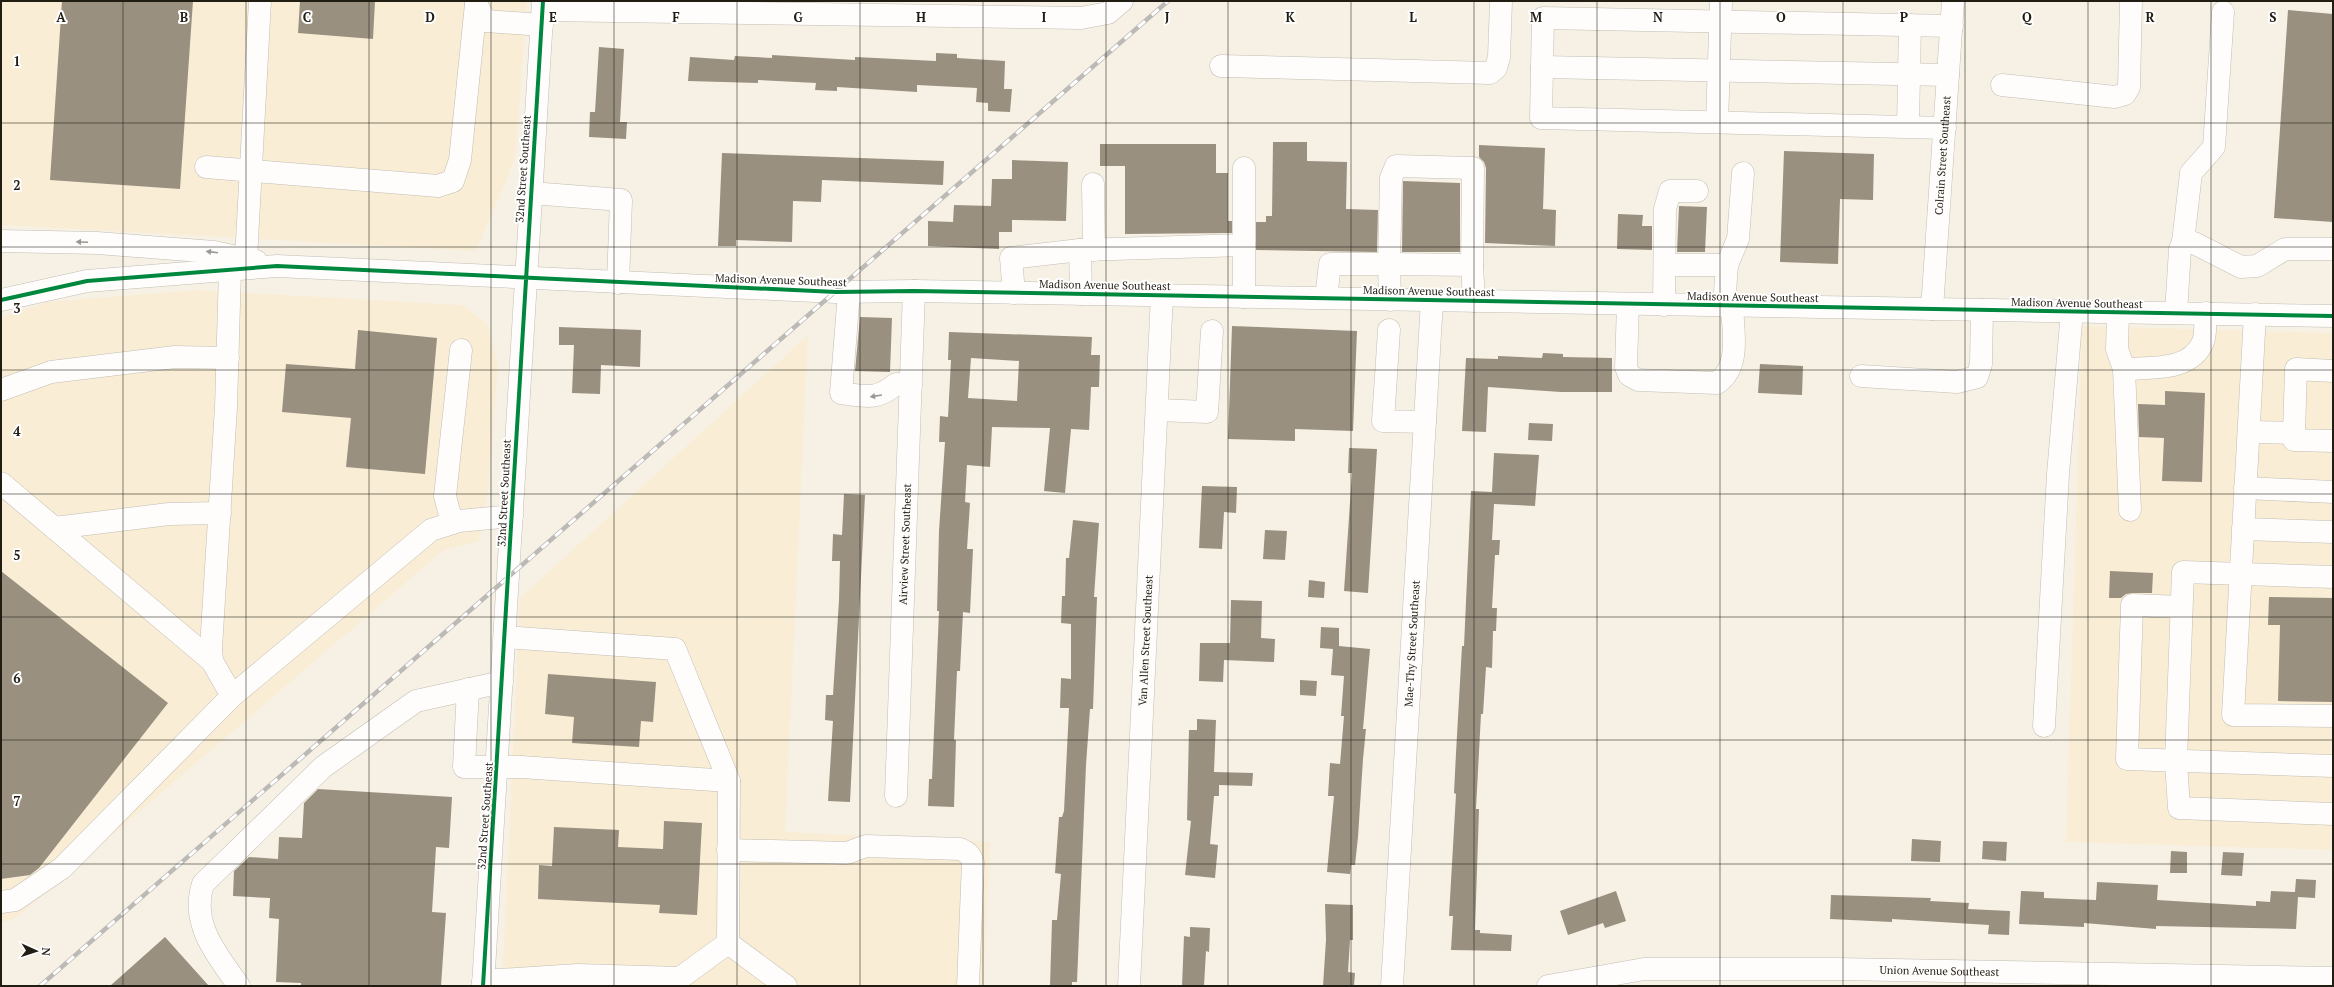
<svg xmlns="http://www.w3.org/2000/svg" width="2334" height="987" font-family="'PT Serif',serif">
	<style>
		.built { fill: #f9edd5 }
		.building { fill: #9a9080; fill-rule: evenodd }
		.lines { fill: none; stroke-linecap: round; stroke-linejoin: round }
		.minor-casing { stroke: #c2bdb4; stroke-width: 23 }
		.minor { stroke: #fefdfb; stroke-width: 22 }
		.rail-casing { stroke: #bcbab6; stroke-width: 4.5 }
		.rail { stroke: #fff; stroke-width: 3; stroke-dasharray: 9; stroke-linecap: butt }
		.cycleway-casing { stroke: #fff; stroke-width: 6 }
		.cycleway { stroke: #00873e; stroke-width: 4 }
		.oneway { fill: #9b9893 }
		.grid { fill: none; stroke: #221d13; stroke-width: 1; stroke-opacity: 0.55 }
		.labels { text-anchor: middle; stroke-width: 4; stroke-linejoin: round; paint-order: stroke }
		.street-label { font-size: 11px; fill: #221d13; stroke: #fff }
		.grid-label { font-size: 13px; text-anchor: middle; font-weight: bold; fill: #221d13; stroke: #fff; stroke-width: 4; stroke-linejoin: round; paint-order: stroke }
	</style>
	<rect width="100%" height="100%" fill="#f7f1e5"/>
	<path class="built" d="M1,1H527L515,160L476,251L1,225Z
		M195,290L463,305L487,324L498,365L488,489L479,541L444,550L16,918L1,923V317L48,302Z
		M2082,326L2333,333V850L2066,842Z
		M808,335L785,832L990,842L983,986H502L520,598Z"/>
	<path class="building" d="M62,1H193L180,189L50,180Z
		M300,1H375L373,39L298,33Z
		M2288,10L2333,14V222L2274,218Z
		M599,47L624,49L620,122H627L626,139L589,137L590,112H595Z
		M936,53L957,54V58L1005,61L1004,89H1012L1010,112L988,111V103L976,102L977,88L917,85V92L837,87V91L815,90L816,83L758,80V83L688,81L690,57L734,60L735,56L772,58V55L855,60V57L936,61Z
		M1273,142H1307V161L1347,162L1346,209L1378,210L1377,252L1256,250V222H1266V216H1272Z
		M1100,144H1216V173H1228V221H1232V233L1125,234V166H1100Z
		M1479,145L1545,148L1543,209L1556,210L1555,246L1485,243L1486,168L1484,162L1479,157Z
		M1784,151L1874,154L1873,200L1840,199L1838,264L1780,262Z
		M722,153L944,161L943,185L822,180L821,202L793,201L792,242L736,240V246H718Z
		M1012,160L1068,162L1066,221L1012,220V232H999V249L928,246V221L953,222L954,205L991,206L992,179H1012Z
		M1403,181L1460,183V252H1402Z
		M1679,206L1707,207L1705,252H1677Z
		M1618,214L1643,215L1642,226H1652V250L1617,249Z
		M860,317L892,318L890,372L855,371Z
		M1232,326L1357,331L1353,431L1295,429V441L1228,439Z
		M559,327L641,330L640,367L601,365L600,394L572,393L574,345H559Z
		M358,330L437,338L425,474L346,467L351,418L282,412L286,364L355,369Z
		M949,332L1092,337L1091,355H1100L1099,387H1091L1089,430L1071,429L1065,493L1044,491L1050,428L992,427L990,467L967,465L965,502L970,503L967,549H973L970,613L963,612L960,671H957L954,740H956L954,807L928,806L929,779H932L939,611H937L939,531L945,442H939L940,416L948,417L951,360H948ZM971,358L1019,361L1017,401L968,398Z
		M1543,353L1563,354V357L1612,358V392H1561L1488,387L1486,432L1462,431L1466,358L1498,359V356L1542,358Z
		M1760,364L1803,366L1802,395L1758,393Z
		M2165,391L2205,393L2202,482L2162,481L2164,438L2139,437L2138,404L2165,405Z
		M1529,423L1553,424L1552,441L1528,440Z
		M1349,448L1377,449L1368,593L1344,591L1352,473H1348Z
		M1494,453L1539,455L1535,506L1494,504L1492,540H1500L1499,555H1495L1492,608H1497L1496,631H1493L1492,668L1486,667L1483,714H1481L1476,809H1479L1475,930H1480V933L1512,935L1511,951L1451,950L1453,916H1449L1456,794L1454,793L1456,753L1462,646H1464L1471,491L1492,492Z
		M1202,486L1237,487L1236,513L1224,512L1222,549L1199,548Z
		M844,494L865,495L850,802L828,801L833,721L825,720L826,695H833L839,600L840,561H832L833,534L842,535Z
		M1073,520L1099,523L1094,597H1097L1093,709H1090L1086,765L1077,982H1072V986H1050L1052,920H1057L1061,874L1055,873L1059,817H1062L1064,811L1069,708H1060L1061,678L1071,679V624L1061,623L1062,596H1065L1066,558H1069Z
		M1265,530L1287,531L1285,560L1263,559Z
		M1,571L168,703L39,868L30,875L1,879Z
		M2110,571L2153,573L2152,593H2133L2126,594L2121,598H2109Z
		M1309,580L1325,582L1324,598L1308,597Z
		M2269,597L2333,598V702L2278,701L2280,625H2268Z
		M1231,600L1262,601L1261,638L1275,639L1274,662L1224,660L1223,682L1199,681L1200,643H1230Z
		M1321,627L1339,628V646L1370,649L1363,729H1366L1363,759L1358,837L1355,865H1351L1350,874L1327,872L1334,796H1328L1330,763L1340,764L1344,716H1341L1344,676L1331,675L1333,649L1320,648Z
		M548,674L656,682L653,722L641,721L639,747L572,743L574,717L545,714Z
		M1300,680L1317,681L1316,696L1300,695Z
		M1197,719L1216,720L1214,772L1253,773L1252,786L1219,785V796H1214L1210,844L1218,845L1215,878L1185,875L1191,821L1187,820L1189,730H1197Z
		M318,789L452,797L449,848L436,847L432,912L446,913L441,986H301V983L276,982L279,919L269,918L270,898L233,896L234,871L249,857L278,859L279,837L302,838L304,803Z
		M664,821L702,823L697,915L659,913L660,905L538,899L539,865L552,866L554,827L619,830L618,847L663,849Z
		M1912,839L1941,841L1940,862L1911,861Z
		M1983,841L2007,842L2006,861L1982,859Z
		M2171,851L2187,852V873H2170Z
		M2223,852L2244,853L2242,876L2221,875Z
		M2296,879L2316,880L2315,898L2298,897L2296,929L2156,926V929L2084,923V927L2019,924L2021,891L2044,892V898L2096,900L2097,882L2158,885L2157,900L2256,906V901L2270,902L2271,891L2295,892Z
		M1616,891L1626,921L1605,928L1603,923L1568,935L1560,911Z
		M1831,895L1931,898L1930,901L1969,903L1968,909L2010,911L2009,935L1988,934L1989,925L1892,919V922L1830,919Z
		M1325,904L1353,905V940H1350L1348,972L1355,973L1354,986H1323L1326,940Z
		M1190,927L1210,928L1209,952L1206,951L1204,986H1182L1184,936L1190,937Z
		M165,937L209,986H110Z"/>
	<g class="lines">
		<g class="minor-casing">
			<g id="minor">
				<path d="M477,1L476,4L486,21L542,25"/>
				<path d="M543,10L1081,18L1108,13L1122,1"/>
				<path d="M1221,66L1490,73L1496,68L1499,57L1501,1"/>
				<path d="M1542,67L1948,75"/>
				<path d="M2002,85L2115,97L2125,94L2129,87L2131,1"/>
				<path d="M1717,122L1721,1"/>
				<path d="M1908,126L1910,25"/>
				<path d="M1945,128L1541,118L1543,18L1952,26"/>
				<path d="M206,167L438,186L453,181L460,160L476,4"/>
				<path d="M1244,168V297"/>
				<path d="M1093,184L1094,250"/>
				<path d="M531,193L621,200L618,283"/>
				<path d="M1,241L97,243L214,252L256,261"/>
				<path d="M2183,242L2191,173L2214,147L2223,12"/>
				<path d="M246,259L260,1"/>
				<path d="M1665,265H1727"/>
				<path d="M230,270L226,407L211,648L212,661L232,696"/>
				<path d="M849,292L841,393C865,396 876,401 896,384L911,385"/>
				<path d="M1014,293L1011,258L1080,250"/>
				<path d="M1081,294L1080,250L1244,245"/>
				<path d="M1326,298L1330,264H1389L1391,178L1396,166L1473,168L1472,265"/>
				<path d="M1,300L87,281L277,266L836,292L914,291L2333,316"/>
				<path d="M1390,300L1389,264L1472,265L1474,301"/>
				<path d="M1628,304L1626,367L1629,375L1638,380L1717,383C1741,367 1733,331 1732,306"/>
				<path d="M1664,305L1665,209L1670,191H1697"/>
				<path d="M1724,306L1727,265L1738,239L1743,173"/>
				<path id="s1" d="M1932,309L1953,1"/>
				<path d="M2118,312L2117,349L2124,369L2130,510"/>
				<path d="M2176,313L2180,249L2183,242L2194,243L2241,267L2257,266L2285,249H2333"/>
				<path d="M2255,314L2233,715L2333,716"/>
				<path d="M1389,330L1383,421L1425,422"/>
				<path d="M2124,369C2151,367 2190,372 2203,342C2206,334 2205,322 2206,313"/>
				<path d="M1861,376L1957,382L1977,377L1981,364L1982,310"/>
				<path d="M1,390L51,372L175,357L228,358"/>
				<path d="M1157,410L1207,412L1212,331"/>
				<path d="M2249,432L2294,433L2296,369L2333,371"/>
				<path d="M2294,433V440L2333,441"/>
				<path d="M1,483L212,661"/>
				<path d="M2245,488L2333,492"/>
				<path d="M452,523L445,496L461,350"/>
				<path d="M54,528L169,514L220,513"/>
				<path d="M2243,529L2333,532"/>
				<path d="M2333,577L2183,572L2176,761L2179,808L2333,814"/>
				<path d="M2181,607L2132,605L2127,759L2333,766"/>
				<path d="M468,689L464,767H521L729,781"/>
				<path d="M2044,726L2058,474L2072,311"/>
				<path id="s2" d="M896,796L914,291"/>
				<path d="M728,850L847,853L866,846L960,849C967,852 970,854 973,862L968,986"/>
				<path d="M1,902L15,900L62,868L232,696L431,530L459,521L512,516"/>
				<path d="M728,943L786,986"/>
				<path d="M483,981L578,975L680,978L728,943L729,781L675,649L505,637"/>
				<path d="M239,986C217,955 190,924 203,884L323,767L416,701L502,682"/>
				<path d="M483,986L543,1"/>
				<path id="s3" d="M1129,986L1162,295"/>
				<path id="s4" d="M1392,986L1432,300"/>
				<path id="s5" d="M1548,986L1644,969H1836L2333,978"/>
			</g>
		</g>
		<use href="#minor" class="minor"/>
		<g class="rail-casing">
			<path id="rail" d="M40,986L1168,1"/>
		</g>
		<use href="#rail" class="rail"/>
		<g class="cycleway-casing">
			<path id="cycleway" d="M1,300L87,281L277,266L836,292L914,291L2333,316
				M483,986L543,1"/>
		</g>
		<use href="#cycleway" class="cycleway"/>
	</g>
	<defs><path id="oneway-solid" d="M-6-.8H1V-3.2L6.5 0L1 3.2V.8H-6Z"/></defs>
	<g class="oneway">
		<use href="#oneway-solid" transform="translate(82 242) rotate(-178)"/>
		<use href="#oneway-solid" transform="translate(212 252) rotate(-173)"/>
		<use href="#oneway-solid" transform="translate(876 396) rotate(171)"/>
	</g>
	<path class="grid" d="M123,1V986M246,1V986M369,1V986M491,1V986M614,1V986M737,1V986M860,1V986M983,1V986M1106,1V986M1228,1V986M1351,1V986M1474,1V986M1597,1V986M1720,1V986M1843,1V986M1965,1V986M2088,1V986M2211,1V986M1,123H2333M1,247H2333M1,370H2333M1,494H2333M1,617H2333M1,740H2333M1,864H2333"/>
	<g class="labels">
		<g class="street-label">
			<text dy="4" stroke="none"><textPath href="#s1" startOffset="154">Colrain Street Southeast</textPath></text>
			<text transform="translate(523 169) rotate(-86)" y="4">32nd Street Southeast</text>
			<text transform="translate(781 280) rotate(2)" y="4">Madison Avenue Southeast</text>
			<text transform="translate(1105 285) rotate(1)" y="4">Madison Avenue Southeast</text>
			<text transform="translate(1429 291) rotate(1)" y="4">Madison Avenue Southeast</text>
			<text transform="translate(1753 297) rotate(1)" y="4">Madison Avenue Southeast</text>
			<text transform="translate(2077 303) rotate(1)" y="4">Madison Avenue Southeast</text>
			<text transform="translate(504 493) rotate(-87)" y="4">32nd Street Southeast</text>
			<text dy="4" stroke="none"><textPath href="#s2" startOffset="252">Airview Street Southeast</textPath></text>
			<text dy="4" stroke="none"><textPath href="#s3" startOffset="346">Van Allen Street Southeast</textPath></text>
			<text dy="4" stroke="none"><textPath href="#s4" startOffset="343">Mae-Thy Street Southeast</textPath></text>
			<text transform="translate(485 816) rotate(-86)" y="4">32nd Street Southeast</text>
			<text dy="4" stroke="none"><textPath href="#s5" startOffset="393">Union Avenue Southeast</textPath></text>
		</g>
	</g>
	<g class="grid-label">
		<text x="61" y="22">A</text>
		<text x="184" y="22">B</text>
		<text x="307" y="22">C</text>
		<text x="430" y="22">D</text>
		<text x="553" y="22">E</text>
		<text x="676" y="22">F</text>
		<text x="798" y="22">G</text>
		<text x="921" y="22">H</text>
		<text x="1044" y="22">I</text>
		<text x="1167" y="22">J</text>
		<text x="1290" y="22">K</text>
		<text x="1413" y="22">L</text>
		<text x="1536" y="22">M</text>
		<text x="1658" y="22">N</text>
		<text x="1781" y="22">O</text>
		<text x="1904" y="22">P</text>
		<text x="2027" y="22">Q</text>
		<text x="2150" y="22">R</text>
		<text x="2273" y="22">S</text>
		<text x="17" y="66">1</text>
		<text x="17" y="190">2</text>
		<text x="17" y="313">3</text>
		<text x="17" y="436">4</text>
		<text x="17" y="560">5</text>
		<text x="17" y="683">6</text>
		<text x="17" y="806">7</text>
	</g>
	<rect width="2334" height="987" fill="none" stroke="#221d13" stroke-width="4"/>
	<g transform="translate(36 951) rotate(93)" stroke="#ffffff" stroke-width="3" paint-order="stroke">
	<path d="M0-3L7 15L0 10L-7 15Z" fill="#221d13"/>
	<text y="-6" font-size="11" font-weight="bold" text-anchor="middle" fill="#221d13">N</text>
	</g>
</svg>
